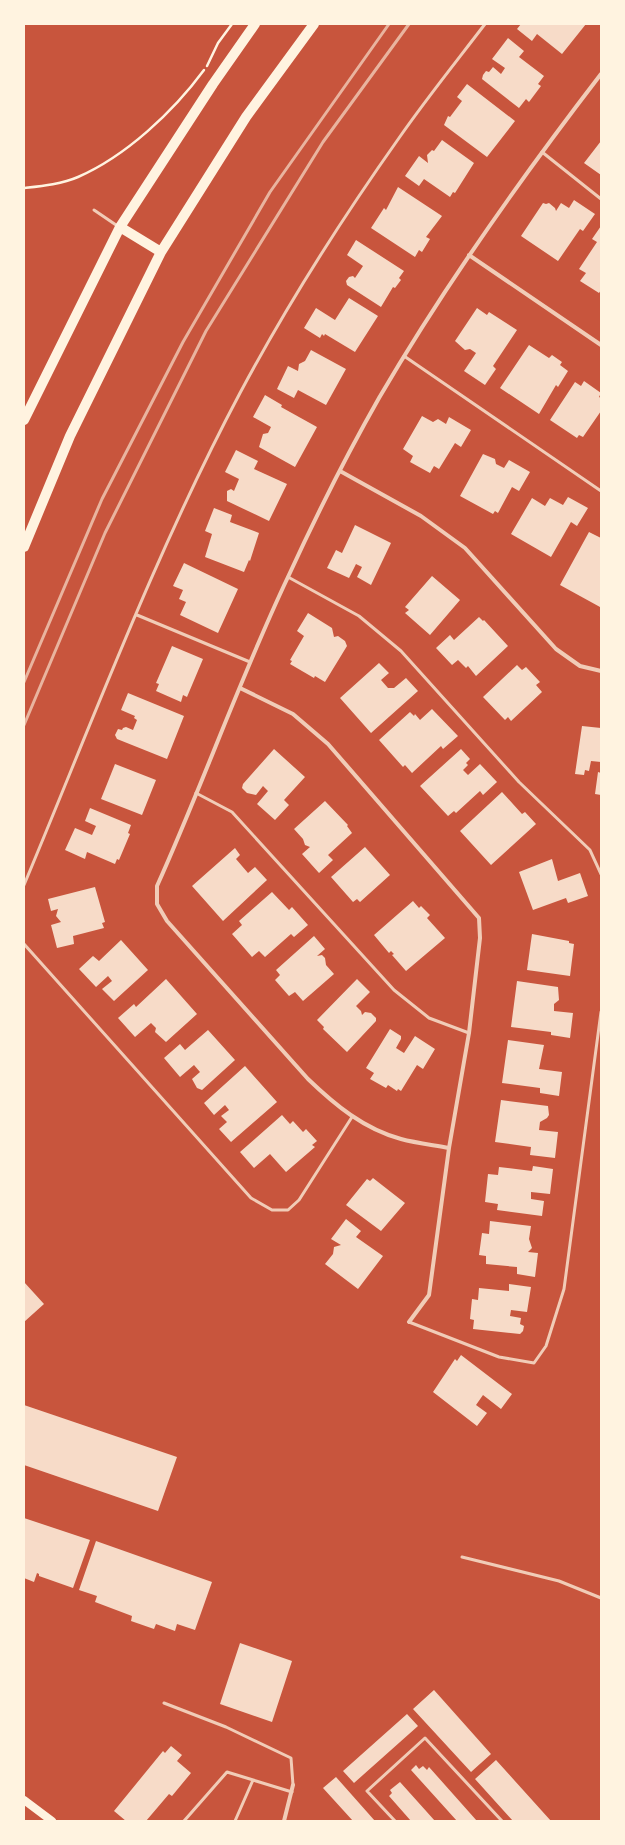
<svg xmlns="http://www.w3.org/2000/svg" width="625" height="1845" font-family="Helvetica,sans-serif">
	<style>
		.building { fill: #f7dbc8 }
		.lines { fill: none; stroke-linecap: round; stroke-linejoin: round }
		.path { stroke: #fff3e0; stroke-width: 2.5 }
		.service { stroke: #f1ccb7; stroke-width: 3 }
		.minor { stroke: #f1ccb7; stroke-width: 4 }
		.secondary { stroke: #fff3e0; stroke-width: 8 }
		.primary { stroke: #fff3e0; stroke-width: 10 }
		.rail { stroke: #e9b49f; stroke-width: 3 }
	</style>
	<rect width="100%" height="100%" fill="#c8553d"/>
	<path class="building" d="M521,24H586L562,54L537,34L532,41L517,29Z
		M508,38L524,51L519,57L544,76L538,84L541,86L529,102L526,99L519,108L482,79L483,75L486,71L489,72L493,67L501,74L505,68L492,59Z
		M467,84L515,121L487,157L444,125L448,116L450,117L462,101L457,97Z
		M442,140L474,163L455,193L453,192L450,197L424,179L419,186L405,176L419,156L428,163L427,155L432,150L434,151Z
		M601,141V175L584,163Z
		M398,187L442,216L426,237L430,239L422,252L419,250L415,257L371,228L384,208L386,210Z
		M574,200L595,214L583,231L580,229L558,261L521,236L543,203L546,204L549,203L555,208L556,211L561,203L569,208Z
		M601,226V290L599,293L580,281L586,273L579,269L597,242L592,239Z
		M356,240L404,271L399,278L401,280L395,288L393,287L381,307L347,285L346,281L349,277L353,276L355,278L363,266L347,255Z
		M349,298L378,316L355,352L325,334L324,336L322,334L320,338L304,328L316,308L335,320Z
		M477,308L487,315L489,312L517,330L493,366L496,369L485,385L464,371L476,353L470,349L465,350L455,341Z
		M529,345L549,358L552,355L562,362L560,365L568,371L558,387L556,385L539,414L500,388Z
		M311,350L346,369L326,405L298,390L294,398L277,389L288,366L298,371L299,364L305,361Z
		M584,381L601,393L599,397L601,398V411L583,437L579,435L577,438L550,420L575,382L581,386Z
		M265,395L282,405L281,407L317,427L295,467L259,447L263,434L268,433L271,427L253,417Z
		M422,416L433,422L438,419L446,424L449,417L471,430L461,447L455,443L439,469L434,466L430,473L410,462L413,456L403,449Z
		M236,450L258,461L254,469L287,484L269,521L227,501V491L231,489L234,491L239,479L225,472Z
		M483,454L495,459L496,464L504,468L509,460L530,472L519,491L512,487L498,513L495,511L493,514L460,496Z
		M568,497L588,508L577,526L571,522L551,557L511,534L532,498L545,506L550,498L563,505Z
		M214,508L232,515L230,522L259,533L250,561L249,560L244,572L205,557L212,534L205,531Z
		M355,525L391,543L371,585L357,577L362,567L356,564L349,578L327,568L336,550L342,553Z
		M589,532L601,538L600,607L560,585Z
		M184,563L238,589L218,633L180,615L186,602L179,599L183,590L173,586Z
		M432,576L460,600L430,635L405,613L409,610L405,607Z
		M308,613L332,628L334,637L338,636L345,641L347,646L325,682L315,676L314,678L290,664L292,661L290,660L304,636L297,631Z
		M479,617L483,621L484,620L508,646L476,676L468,666L466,668L458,660L452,665L436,648L450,635L454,640Z
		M172,646L203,659L187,697L183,695L181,702L156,691L159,684L156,683Z
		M379,663L389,673L381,680L388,688H394L406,678L418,691L371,733L340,698Z
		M517,665L522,670L526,667L540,682L536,685L542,692L511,721L508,717L505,720L483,697Z
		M128,693L184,716L167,759L117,739L115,735L118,729L122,730L123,728L126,727L133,730L137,720L134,718L135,716L121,710Z
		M432,709L458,736L443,749L441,746L412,773L405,765L403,767L379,740L410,712L414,716L415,714L420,720Z
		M582,726L601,728V762L591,761L589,771L585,770L584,775L575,774Z
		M274,749L305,777L284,800L289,805L275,820L257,804L268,791L263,786L256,795L247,793L242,788L243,784Z
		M461,749L470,759L466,763L468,765L463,770L468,775L480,764L497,782L483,795L480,791L456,813L454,811L448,816L420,786Z
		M115,764L156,780L142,815L101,799Z
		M598,772L601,773V795L595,794Z
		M502,792L522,814L525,812L536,824L491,865L460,831Z
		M325,801L348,825L347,826L352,833L328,855L333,860L319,873L302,854L310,847L305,845L303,839L294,829Z
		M90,808L131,825L128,833L130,834L119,860L117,859L115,864L87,852L85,859L65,850L75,828L92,835L96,826L85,821Z
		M365,847L390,875L360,902L357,899L353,902L331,877Z
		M235,848L240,855L236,859L248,873L255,867L267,880L223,921L192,886Z
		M552,859L558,881L580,873L588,896L568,903L566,898L533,910L519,872Z
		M95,887L105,922L102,923L104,928L73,936L74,944L57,948L51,925L61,922L56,916L58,909L51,911L48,899Z
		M272,892L289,910L292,907L308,925L294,937L291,934L265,957L259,951L252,957L232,934L242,925L239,921Z
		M413,901L419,908L421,906L430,915L427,918L445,938L406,971L392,955L394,954L391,951L389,953L374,935Z
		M532,934L569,941V943L574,944L570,976L527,970Z
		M314,936L325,949L317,956L322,955L325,958L326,965L334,974L303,1001L295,992L289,996L275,980L280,975L276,970Z
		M121,940L148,970L114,1001L102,989L112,981L108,976L96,987L79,969L93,956L99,961Z
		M166,979L197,1014L166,1042L155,1032L156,1028L151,1023L135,1037L118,1018L134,1004L136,1007Z
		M357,979L370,992L356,1006L361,1011L362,1015L365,1012L371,1013L376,1018V1021L347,1052L323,1029L324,1027L317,1020Z
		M517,981L558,987L559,1000L554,1004V1011L573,1013L570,1038L551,1035V1032L511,1027Z
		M390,1029L401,1036V1039L396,1048L404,1053L415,1036L435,1049L423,1069L417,1065L401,1091L398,1089L397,1091L388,1085L386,1088L370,1079L374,1073L366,1068Z
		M208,1030L235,1060L202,1090L197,1088L192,1079L200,1072L194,1065L180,1077L164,1058L180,1044L185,1050Z
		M508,1040L544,1045L539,1069L562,1072L559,1096L540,1093V1088L502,1083Z
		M245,1066L277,1102L231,1142L219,1129L227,1122L221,1116L229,1110L225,1105L214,1115L204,1103Z
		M501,1100L548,1106L549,1115L547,1118L540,1122L539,1130L558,1132L555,1158L530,1155L531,1147L495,1142Z
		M282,1115L290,1124L293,1121L303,1132L306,1129L317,1141L312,1145L315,1147L286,1172L270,1154L254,1168L240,1152Z
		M533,1166L553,1169L550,1194L531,1192V1199L544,1201L542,1216L497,1210L498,1204L485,1202L488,1174L498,1175L499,1167L532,1171Z
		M373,1178L405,1203L381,1231L346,1205L367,1179L370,1181Z
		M346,1219L361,1231L356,1237L383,1256L358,1289L325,1264L333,1254L334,1247L341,1245L331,1239Z
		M490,1221L531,1226L529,1239L532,1248L528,1252L538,1253L535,1277L517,1274V1267L486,1264V1256L479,1255L482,1233L489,1234Z
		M24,1282L44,1304L24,1322Z
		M509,1284L531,1287L527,1312L511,1310L510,1316L521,1318L520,1324L524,1326L523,1331L520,1334L473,1329L474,1320L470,1319L472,1299L478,1300L479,1288L509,1291Z
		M461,1355L512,1394L501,1409L483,1395L476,1405L487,1413L477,1426L433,1392L455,1359L457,1361Z
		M24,1405L177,1457L158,1511L24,1465Z
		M24,1518L90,1540L73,1588L39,1576V1574L37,1573L34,1582L24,1578Z
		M96,1541L212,1582L195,1630L177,1624L175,1631L156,1624L154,1629L131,1621L132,1616L95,1602L97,1596L79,1590Z
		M240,1643L292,1661L272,1722L220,1704Z
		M434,1690L491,1754L471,1772L413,1709Z
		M407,1714L418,1726L354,1783L343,1771Z
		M171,1746L182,1755L177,1761L191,1773L172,1796L169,1794L146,1821H126L114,1811L163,1751L165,1753Z
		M496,1760L551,1821H513L475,1779Z
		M416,1765L419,1769L423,1766L427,1770L429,1767L477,1821H457L411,1770Z
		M336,1777L375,1821H353L323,1788Z
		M400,1782L435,1821H411L389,1796L392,1793L390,1790Z"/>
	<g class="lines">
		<path class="path" d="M207,66L218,43L232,24
			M24,188C42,186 62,184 78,177C126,156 173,112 204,70"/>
		<path class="service" d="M542,152L601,199
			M94,210L119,227
			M404,356L601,491
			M288,577L359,616L401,651L519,782L590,850L601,874
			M137,615L250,662
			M196,793L232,812L394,990L429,1018L469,1033
			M24,885C93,720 156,551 240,393C287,305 341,220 399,138C426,99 456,62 485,24
			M24,944L251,1198L272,1210H288L299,1200L352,1117
			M409,1322L499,1357L534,1363L546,1346L564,1289L601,1012
			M462,1557L559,1581L601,1598
			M164,1703L226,1727L291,1758L293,1785
			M184,1821L227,1772L292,1792
			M235,1821L253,1780
			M395,1821L367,1791L425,1738L502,1821"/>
		<path class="minor" d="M469,255L601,345
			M340,471L421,516L465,548L556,649L580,666L601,671
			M240,688L293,714L328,744L479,918L480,938L469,1033L449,1148L429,1295L409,1322
			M449,1148C433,1145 416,1143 401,1139C364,1129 335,1105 308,1079L167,921L157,904V886C203,784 240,678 288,577C316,516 346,456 379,398C445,285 521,178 601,74
			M284,1821L293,1785"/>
		<path class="secondary" d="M24,1800L52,1821"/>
		<path class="primary" d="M120,227L161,252
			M24,420L120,227L213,84L255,24
			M24,547L70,436L161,252L246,117L314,24"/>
		<path class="rail" d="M24,682L102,499L183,342L270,192L389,24
			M24,725L105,533L206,331L323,142L409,24"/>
	</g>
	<rect width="625" height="1845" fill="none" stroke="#fff3e0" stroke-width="50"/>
</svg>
